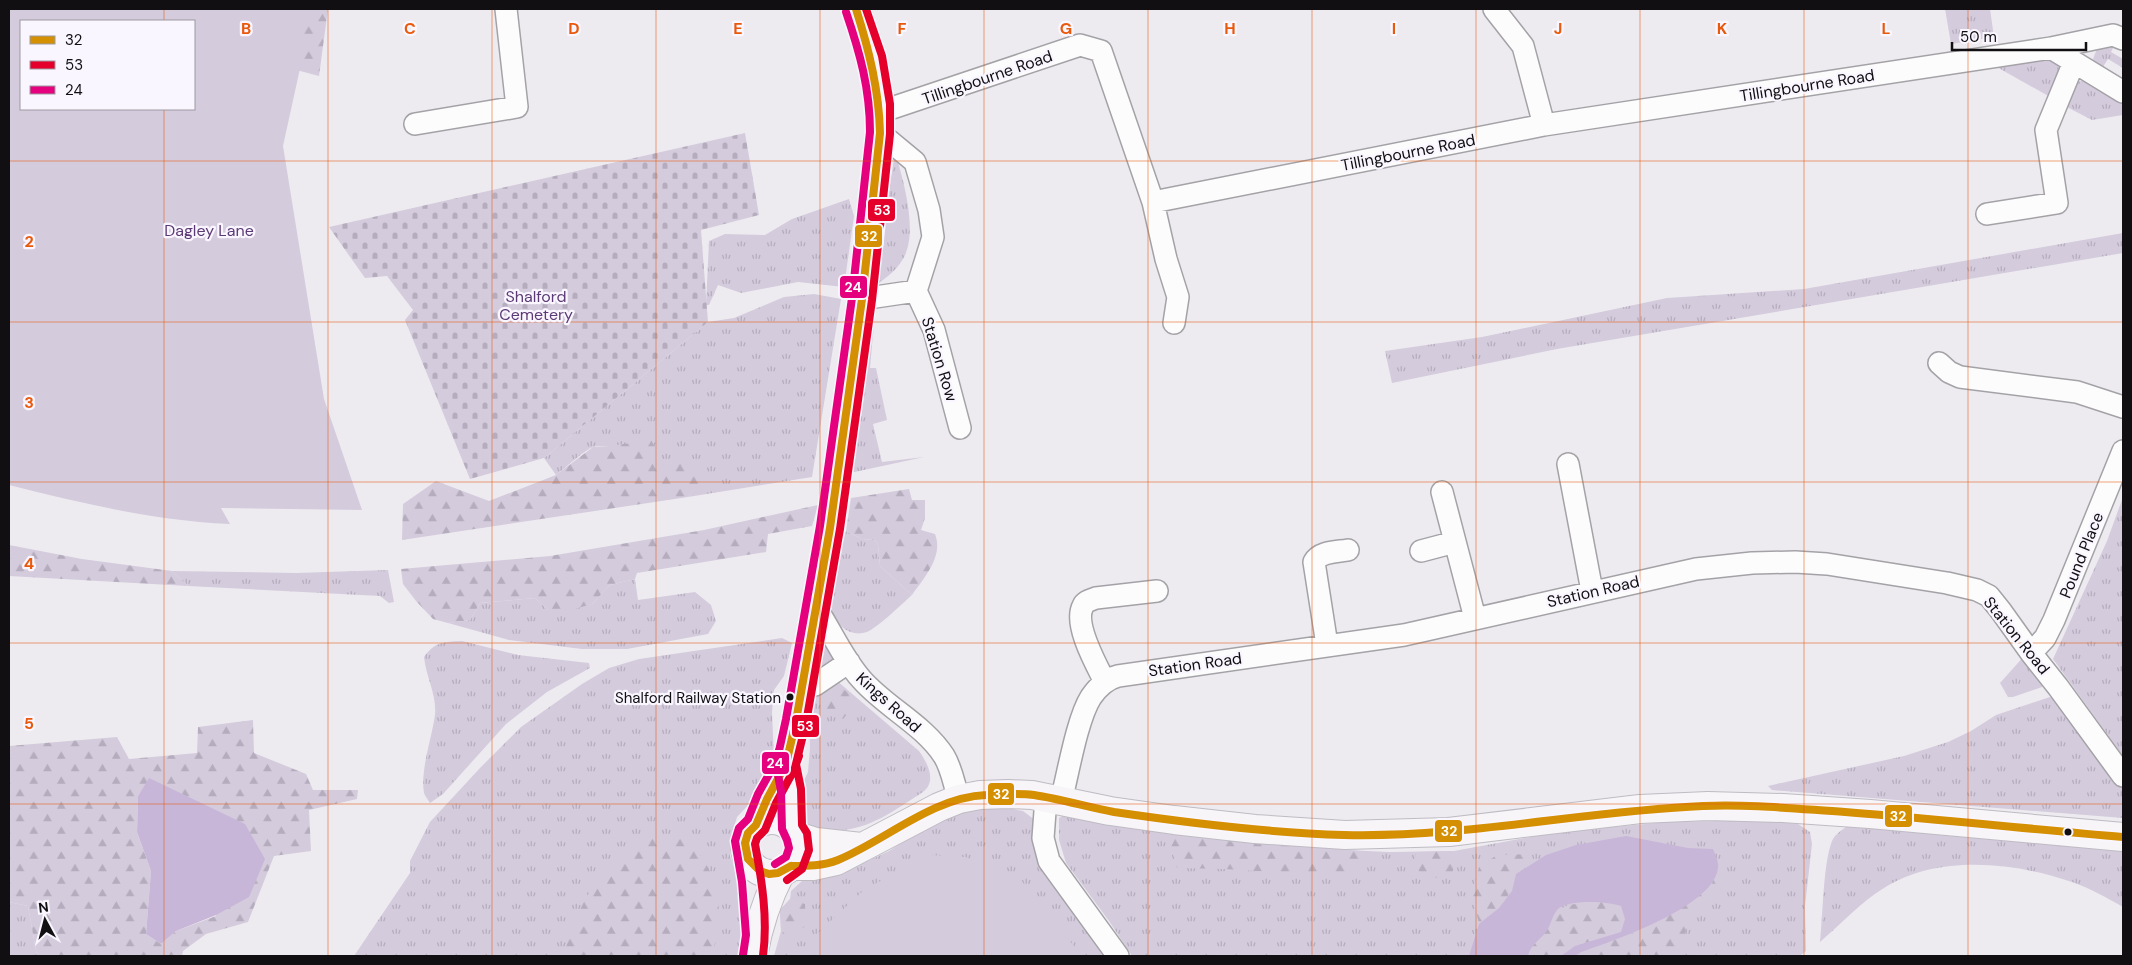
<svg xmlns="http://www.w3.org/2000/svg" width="2132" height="965" font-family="'DM Sans',sans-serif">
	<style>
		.grass { fill: url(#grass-tufts) }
		.forest { fill: url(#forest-firs); fill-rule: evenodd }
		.cemetery { fill: url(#cemetery-stones) }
		.green { fill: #d4cbdd; fill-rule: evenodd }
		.water { fill: #c8b6d8 }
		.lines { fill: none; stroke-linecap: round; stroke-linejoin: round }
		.street-casing { stroke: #a4a2a6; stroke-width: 24 }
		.primary-casing { stroke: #bfbbc3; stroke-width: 30 }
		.street { stroke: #fcfcfd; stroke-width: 21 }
		.primary { stroke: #f7f5f8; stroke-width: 28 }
		.bus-1-casing { stroke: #faf6ff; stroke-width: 11 }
		.bus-2-casing { stroke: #faf6ff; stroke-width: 11 }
		.bus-3-casing { stroke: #faf6ff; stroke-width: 11 }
		.bus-1 { stroke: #d48f03; stroke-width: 8 }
		.bus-2 { stroke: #e4002b; stroke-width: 8 }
		.bus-3 { stroke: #e5007d; stroke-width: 8 }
		.grid { fill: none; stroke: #e8590c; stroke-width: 1; stroke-opacity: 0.55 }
		.bus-dot { fill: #110f12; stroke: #faf6ff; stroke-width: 2 }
		.labels { text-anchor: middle; stroke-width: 4.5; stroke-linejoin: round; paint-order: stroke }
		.bus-label { font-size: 15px; fill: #110f12; stroke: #faf6ff; text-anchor: end }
		.street-label { font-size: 16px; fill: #110f12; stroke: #faf6ff }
		.park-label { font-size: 16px; fill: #5b3a75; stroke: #faf6ff }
		.grid-label { font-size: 16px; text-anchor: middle; font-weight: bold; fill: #e8590c; stroke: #faf6ff; stroke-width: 4.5; stroke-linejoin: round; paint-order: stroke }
		.line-badge { stroke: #faf6ff; stroke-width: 2 }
		.badge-label { font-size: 14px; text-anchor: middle; font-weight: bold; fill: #fff }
	</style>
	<defs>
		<pattern id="grass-tufts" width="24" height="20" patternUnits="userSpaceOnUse" patternTransform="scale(1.25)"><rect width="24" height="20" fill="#d4cbdd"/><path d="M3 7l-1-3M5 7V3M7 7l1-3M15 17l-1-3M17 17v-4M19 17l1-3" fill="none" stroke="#b5adbd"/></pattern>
		<pattern id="forest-firs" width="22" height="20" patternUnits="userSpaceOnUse" patternTransform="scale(1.25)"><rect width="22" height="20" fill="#d4cbdd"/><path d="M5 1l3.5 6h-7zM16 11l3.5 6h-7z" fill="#b5adbd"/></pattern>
		<pattern id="cemetery-stones" width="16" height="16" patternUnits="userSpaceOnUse" patternTransform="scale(1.25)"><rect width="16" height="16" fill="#d4cbdd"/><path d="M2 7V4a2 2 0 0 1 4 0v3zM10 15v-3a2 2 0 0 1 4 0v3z" fill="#b5adbd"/></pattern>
	</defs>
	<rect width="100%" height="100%" fill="#edebf0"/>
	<path class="grass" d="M1945,9H1990L1994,37L1951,44Z
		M2117,40L2111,52L2123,59V68L2108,59L2101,70L2099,69L2093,59L2098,46Z
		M2040,57L2057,63L2060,70L2052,98L1995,66Z
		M2087,80L2123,100V115L2092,120L2063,105L2077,82Z
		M895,152C903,179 919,232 903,259C896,271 886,278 875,286Z
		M849,199L854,216L844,287L798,282L741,293L718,285L709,305H706L709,241L725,234L765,235L792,219Z
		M2123,233V253L1557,349L1392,383L1385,351L1482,337L1667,298L1804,289Z
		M814,294L841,299L812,477L688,497L703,479C682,470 614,440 593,447C585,450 564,469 556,475L544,458L708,322L734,318L784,297Z
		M871,311L875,312L870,368H876L887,420L873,424L882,462L924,457L850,473Z
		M2123,497V756L2053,659L2107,541Z
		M846,531L862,539L875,540L878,545L880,566L912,595C902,604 877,628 867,632C858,635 849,633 842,627C817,603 838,559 846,531Z
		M388,570L394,602L389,603L380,596L188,586L172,571L296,573Z
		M635,579L638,600L695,592L711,605L716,621L708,634L627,649H582L509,640L448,623L470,620L480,603L535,598L548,610L592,604L610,585Z
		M782,638L792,643L784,676L774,690L772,712L774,760L752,801L737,817L731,837L730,856L739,878L743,901L742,956H354L410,873V861L430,822L480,768L521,727L582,684L609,668L639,659Z
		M462,641L518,655L589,663L590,668L547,692L506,724L443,794L430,803C428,800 425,796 424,793C420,771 432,737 435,715C437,695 426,677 424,657C435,642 443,642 462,641Z
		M825,641L835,662L819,675L822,649Z
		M2025,655L2042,677V687L2013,697H2008L2000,683Z
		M836,680L919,751C928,764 937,781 923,792C893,811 862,836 825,829C816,828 810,828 803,822L802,785L808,772L810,748L809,697Z
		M2050,697L2065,704L2123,787V818L1772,790L1768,786L1904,756L1948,742L1971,731L1996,715Z
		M995,806L1023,811L1035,820L1106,956H774L781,931L780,910L790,899L791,891L802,881L824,877L855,867L889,851L928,826L962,809Z
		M1067,813L1134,828L1323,849L1389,852L1454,851L1558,832L1667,822L1763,820L1798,824L1810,832L1812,844L1805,906L1806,951L1800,956H1132L1109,921L1066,863L1059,840V818Z
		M1849,825L2123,847V907C2107,898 2090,888 2072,882C2014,862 1938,854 1884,888C1861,902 1841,924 1820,942C1823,915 1823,864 1832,841C1835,834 1843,829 1849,825Z
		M9,902L28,906L37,956H9Z"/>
	<path class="forest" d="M264,9H328L319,76L270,63Z
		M651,440L663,462L699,461L704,479L688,497L402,540L403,504L436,481L489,501L556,475L593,447L610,446Z
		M909,489L912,500H925V518L921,530L935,534C944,556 924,578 912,595L880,566L878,545L875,540L862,539L846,531L851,498Z
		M818,505L812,526L768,534L766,552L637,573L635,579L610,585L592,604L564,612L548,610L535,598L480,603L470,620L448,623L433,619L416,601L403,584L401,569L550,556L704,530Z
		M9,545L82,559L172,571L188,586L9,576Z
		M835,684L852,695L855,705L843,719L827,715L820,702L825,689Z
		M253,720L254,753L306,774L313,790H358L357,799L309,810L311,851L274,856L248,922L206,934L183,951L182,956H37L28,906L9,902V746L117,737L129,759L197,753L198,727ZM149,779L216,916L176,931L161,944L146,934L151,871L137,832L138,796Z
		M1178,833L1361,851V869L1349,877L1225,869L1177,868L1171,847Z
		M665,835C682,837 694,845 703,859C724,892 721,920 712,956H564C577,902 608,848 665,835Z
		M1454,851L1456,860L1452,874L1425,880L1414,864L1416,852Z
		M1531,854L1534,862L1516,874C1510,900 1500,907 1479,924L1472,894L1479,867L1497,855Z
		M1718,867L1725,882L1722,893L1689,917L1683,943L1666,956H1575L1581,952L1633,933L1712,884Z
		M790,899L805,904L806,926L789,936L781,931L780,910Z
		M1589,902H1605L1621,906L1625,919L1621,932L1575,946L1561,956H1528L1534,944L1544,934L1556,911L1569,905Z"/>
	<path class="cemetery" d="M745,133L759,215L701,230L708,322L544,458L470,479L405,320L413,310L387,276L365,278L329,227Z"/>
	<path class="green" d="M9,9H302L301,64L283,146L324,399L362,510L221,508L230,524C155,521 81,503 9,485ZM21,21H194V109H21Z
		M930,855L965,857L1016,874L1082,956H815L818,933L865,889Z"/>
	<path class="water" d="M149,778L245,824L265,859L249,897L216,915L176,931L161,944L146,934L151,871L137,832L138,796Z
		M1626,836L1688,848L1713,849C1715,854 1719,862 1718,867C1716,906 1613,941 1581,952L1575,956H1561L1575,946L1621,932L1625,919L1621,906C1608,901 1566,899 1557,910C1552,916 1551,925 1546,932C1540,940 1530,945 1528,956H1469L1479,924L1499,908L1512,891L1516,874L1546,855L1576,845Z"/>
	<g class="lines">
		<g class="street-casing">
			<path id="street" d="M1494,9L1523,46L1544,125
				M2123,39L2113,35L2051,48L2123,92
				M880,112L1080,45L1101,51L1153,202L1544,125L2051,48
				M415,124L517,107L506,9
				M880,133L915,162L929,210L933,237L916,291L934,330L960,428
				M1153,202L1166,259L1178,297L1174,323
				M1987,214L2057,203L2046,130L2074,62
				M862,299L916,291
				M1939,363L1949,372L1960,377L2077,392L2123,407
				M1568,464L1592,591
				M1442,492L1475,618
				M1421,551L1455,542
				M815,606C831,630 843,659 862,680C887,708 924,725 944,756C952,769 954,785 959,799
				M1327,645L1314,562C1320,551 1337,552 1348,550
				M2031,653L2045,638L2054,620L2123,451
				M1105,682C1097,666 1073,624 1083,606C1085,601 1091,600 1096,598L1157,591
				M803,684L815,685L849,662
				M1046,798L1043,838L1049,861L1118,956
				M1061,801C1068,774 1077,719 1091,697C1098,687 1106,679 1118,676L1404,635L1696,569L1752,563L1795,562L1827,564L1947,583L1977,590L1989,596L2001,611L2031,653L2058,687L2123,776"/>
		</g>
		<g class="primary-casing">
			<path id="primary" d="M786,764L791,790L792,828
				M745 847a27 27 0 1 1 54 0a27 27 0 1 1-54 0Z
				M756,825L767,799L786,764L796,721L830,528L862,299L880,133C881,89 869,50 856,9
				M797,836L816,842L861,847
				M791,866H813L836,861L939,807L959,799L980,795L1008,794L1032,795L1110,811L1174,820L1255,829L1345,835L1449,832L1640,809L1708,806L1783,808L1870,814L2123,837
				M753,956C758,927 767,899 781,872"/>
		</g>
		<use href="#street" class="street"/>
		<use href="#primary" class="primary"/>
		<g class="bus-1-casing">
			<path id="bus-1" d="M791,866C807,866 823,866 838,860C886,840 933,797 986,795C1002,794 1018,793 1034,795C1061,799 1087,807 1114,812C1189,823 1267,833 1344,835C1464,838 1583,811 1703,806C1750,804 1798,809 1845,812C1938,819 2030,829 2123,837
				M791,866L778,873L769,874L760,871L748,859L745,843L748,833L756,825L767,799L786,764L796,721L830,528L862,299L880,133C879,90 869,50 856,9"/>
		</g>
		<g class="bus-2-casing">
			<path id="bus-2" d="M787,880L802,869L809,850L807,833L802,825L801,789L796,764L799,756
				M763,956C768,919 762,881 755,844L757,838L765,830L776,803L795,768L806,723L840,529L872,300L890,134V104L882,56L866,9"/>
		</g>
		<g class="bus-3-casing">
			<path id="bus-3" d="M775,864L786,857L789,848L787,840L782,829L781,791L776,764L779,750
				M743,955L746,935L742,882L735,841L739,828L748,819L758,794L777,760L786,719L820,526L852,298L870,132C870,89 860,53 846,12"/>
		</g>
		<use href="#bus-1" class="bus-1"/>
		<use href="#bus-2" class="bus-2"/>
		<use href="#bus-3" class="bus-3"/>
	</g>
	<path class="grid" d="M164,9V21M328,9V956M492,9V956M656,9V956M820,9V956M984,9V956M1148,9V956M1312,9V956M1476,9V956M1640,9V956M1804,9V956M1968,9V956M164,109V956M9,161H2123M9,322H2123M9,482H2123M9,643H2123M9,804H2123"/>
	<g class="bus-dot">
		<circle cx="790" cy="697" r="4.5"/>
		<circle cx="2068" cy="832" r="4.5"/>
	</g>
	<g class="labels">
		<g class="bus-label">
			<text x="781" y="703">Shalford Railway Station</text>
		</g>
		<g class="street-label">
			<text transform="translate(987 77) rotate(-19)" y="6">Tillingbourne Road</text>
			<text transform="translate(1807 85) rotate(-9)" y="6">Tillingbourne Road</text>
			<text transform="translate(1408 152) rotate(-11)" y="6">Tillingbourne Road</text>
			<text transform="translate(940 359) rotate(73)" y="6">Station Row</text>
			<text transform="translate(2081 555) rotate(-68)" y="6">Pound Place</text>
			<text transform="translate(1593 591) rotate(-13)" y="6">Station Road</text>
			<text transform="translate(2017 635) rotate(51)" y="6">Station Road</text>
			<text transform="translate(1195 664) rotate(-8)" y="6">Station Road</text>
			<text transform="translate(889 702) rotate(42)" y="6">Kings Road</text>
		</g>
		<g class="park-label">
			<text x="209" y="236">Dagley Lane</text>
			<text x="536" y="302">Shalford<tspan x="536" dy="18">Cemetery</tspan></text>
		</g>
	</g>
	<g class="grid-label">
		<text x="246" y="34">B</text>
		<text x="410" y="34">C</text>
		<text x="574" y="34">D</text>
		<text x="738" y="34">E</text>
		<text x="902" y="34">F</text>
		<text x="1066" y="34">G</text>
		<text x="1230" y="34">H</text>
		<text x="1394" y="34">I</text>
		<text x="1558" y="34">J</text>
		<text x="1722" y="34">K</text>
		<text x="1886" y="34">L</text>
		<text x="29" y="247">2</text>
		<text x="29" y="408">3</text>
		<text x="29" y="569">4</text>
		<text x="29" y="729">5</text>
	</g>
	<g class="line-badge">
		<rect x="867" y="198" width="29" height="24" rx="5" fill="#e4002b"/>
		<rect x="854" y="224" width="29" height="24" rx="5" fill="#d48f03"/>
		<rect x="839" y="275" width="29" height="24" rx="5" fill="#e5007d"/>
		<rect x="791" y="714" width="29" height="24" rx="5" fill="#e4002b"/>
		<rect x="761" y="751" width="29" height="24" rx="5" fill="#e5007d"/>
		<rect x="987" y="782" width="28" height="24" rx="5" fill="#d48f03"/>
		<rect x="1884" y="804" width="29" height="24" rx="5" fill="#d48f03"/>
		<rect x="1434" y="819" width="29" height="24" rx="5" fill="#d48f03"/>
	</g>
	<g class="badge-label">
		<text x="882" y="215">53</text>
		<text x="869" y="241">32</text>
		<text x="853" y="292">24</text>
		<text x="805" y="731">53</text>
		<text x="775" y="768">24</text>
		<text x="1001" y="799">32</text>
		<text x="1898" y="821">32</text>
		<text x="1449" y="836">32</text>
	</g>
	<rect width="2132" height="965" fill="none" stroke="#110f12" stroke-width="20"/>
	<rect x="20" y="20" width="175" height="90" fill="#faf6ff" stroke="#9d9aa0"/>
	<rect x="30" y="36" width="25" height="8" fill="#d48f03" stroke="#9d9aa0"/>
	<text x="65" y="45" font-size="15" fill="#110f12">32</text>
	<rect x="30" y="61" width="25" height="8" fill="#e4002b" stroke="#9d9aa0"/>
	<text x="65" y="70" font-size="15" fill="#110f12">53</text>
	<rect x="30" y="86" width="25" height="8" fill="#e5007d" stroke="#9d9aa0"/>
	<text x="65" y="95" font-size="15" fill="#110f12">24</text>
	<g transform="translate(45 920) rotate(353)" stroke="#faf6ff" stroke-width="4" paint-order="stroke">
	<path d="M0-4L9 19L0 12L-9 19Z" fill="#110f12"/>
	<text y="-8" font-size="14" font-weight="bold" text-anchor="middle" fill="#110f12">N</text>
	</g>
	<path d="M1952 42v8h134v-8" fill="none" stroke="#110f12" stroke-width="2.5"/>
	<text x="1960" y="42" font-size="15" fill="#110f12" stroke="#faf6ff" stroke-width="4" paint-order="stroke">50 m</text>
</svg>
